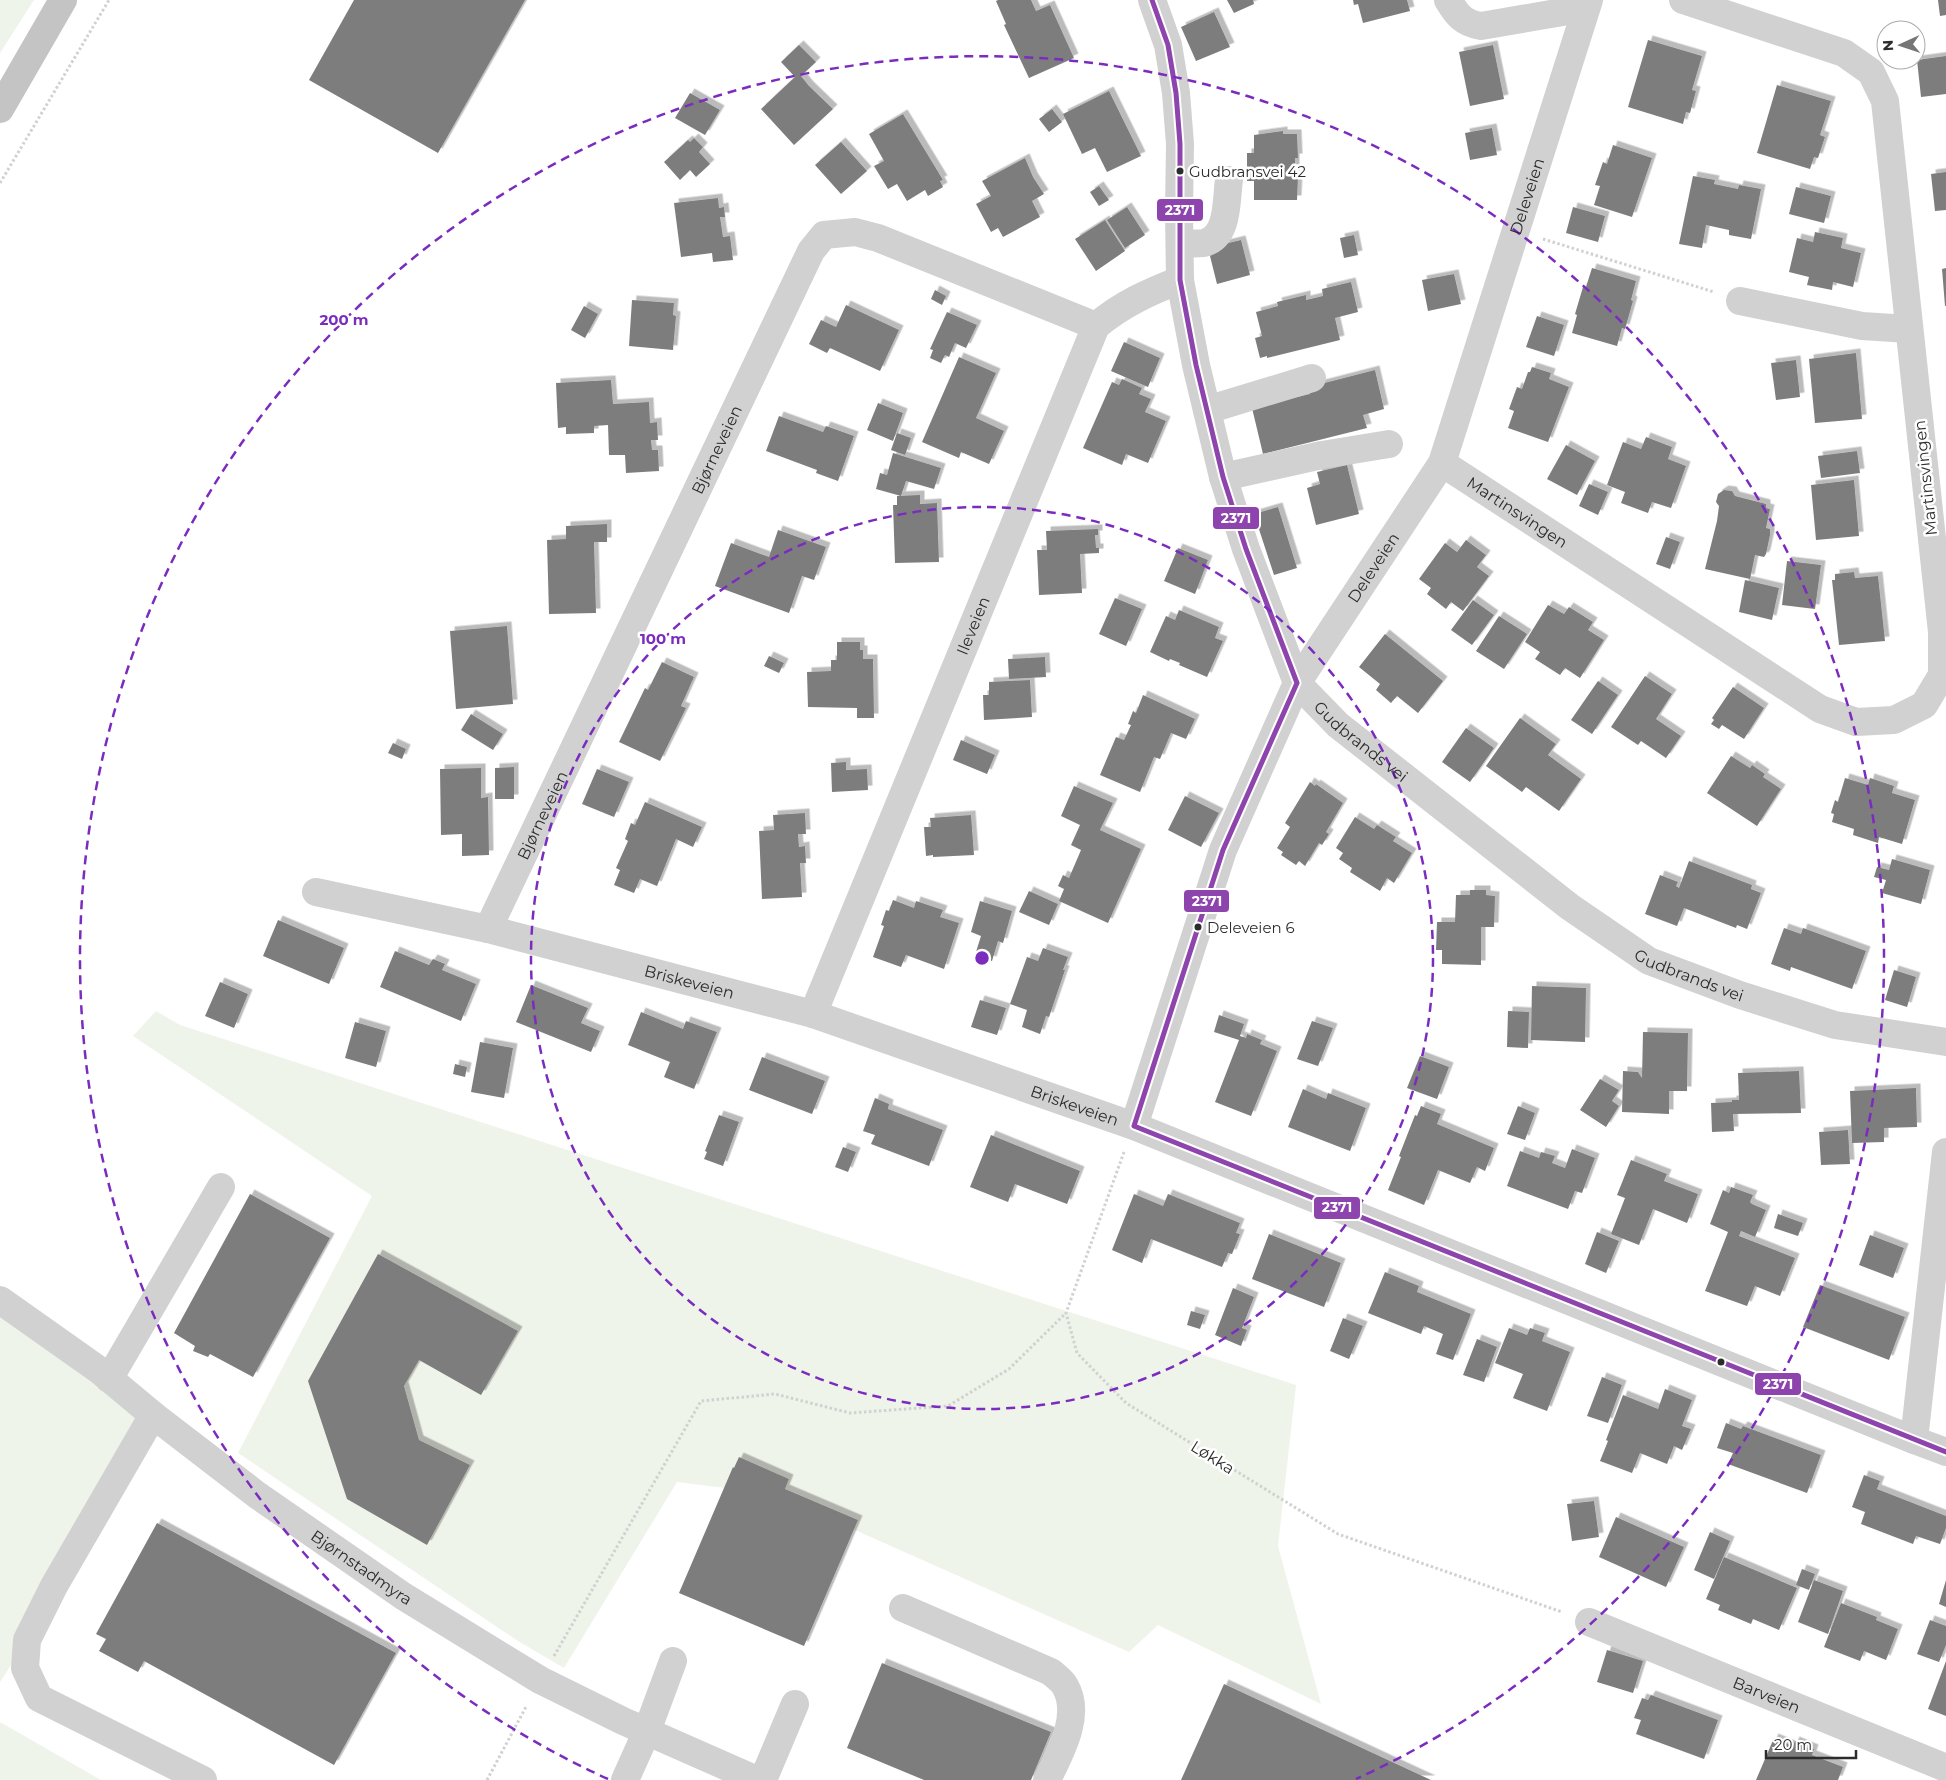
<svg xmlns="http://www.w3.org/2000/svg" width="1946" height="1780" font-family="Montserrat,sans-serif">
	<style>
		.green { fill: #eff4ea }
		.building { fill: #7d7d7d; filter: url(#shadow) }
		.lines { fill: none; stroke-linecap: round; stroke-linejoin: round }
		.path { stroke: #d1d1d1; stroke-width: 3; stroke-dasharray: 2.5 2.5; stroke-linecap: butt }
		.minor { stroke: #d1d1d1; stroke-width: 28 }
		.major { stroke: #c4c4c4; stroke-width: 28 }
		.bus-1-casing { stroke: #fff; stroke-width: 9 }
		.bus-1 { stroke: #8e44ad; stroke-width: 5 }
		.ring { fill: none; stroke: #7b2cbf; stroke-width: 2.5; stroke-dasharray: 9 6 }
		.bus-dot { fill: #2c2c2c; stroke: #fff; stroke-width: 2 }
		.labels { text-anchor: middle; stroke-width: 5; stroke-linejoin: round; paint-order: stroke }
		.bus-label { font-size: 15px; fill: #2c2c2c; stroke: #fff; text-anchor: start }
		.street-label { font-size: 16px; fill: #2c2c2c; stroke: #fff }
		.centre { fill: #7b2cbf; stroke: #fff; stroke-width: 2.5 }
		.ring-label { font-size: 15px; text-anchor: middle; font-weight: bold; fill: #7b2cbf; stroke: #fff; stroke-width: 5; stroke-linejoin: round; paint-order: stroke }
		.line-badge { stroke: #fff; stroke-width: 2 }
		.badge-label { font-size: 14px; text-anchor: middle; font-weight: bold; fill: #fff }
	</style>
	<defs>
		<filter id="shadow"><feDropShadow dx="4.5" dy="-4.5" stdDeviation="0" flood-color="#0004"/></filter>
	</defs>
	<rect width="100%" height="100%" fill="#fff"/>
	<path class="green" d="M0,0H34L0,53Z
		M156,1011L180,1025L1296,1385L1278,1546L1321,1704L1158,1625L1129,1652L774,1494L677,1482L564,1668L518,1641L238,1453L372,1196L133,1036Z
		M0,1300L153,1415L27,1640L0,1682Z
		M0,1722L101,1780H0Z"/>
	<path class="building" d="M354,0H525L438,153L309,80Z
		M998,0H1031L1036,11L1050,5L1074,58L1029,78L1004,25L1006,24L996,1Z
		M1227,0H1253L1254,4L1234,13Z
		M1353,0H1407L1410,11L1363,23L1358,4L1354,5Z
		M1938,0H1946V15L1940,16Z
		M1214,12L1230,47L1196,61L1181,27Z
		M1648,40L1702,56L1692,90L1696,91L1690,113L1686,112L1683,124L1628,107Z
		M799,45L816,62L801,76L809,86L833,109L794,145L761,109L795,77L781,62Z
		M1493,45L1504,99L1470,106L1459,52Z
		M1946,56V94L1921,97L1917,60Z
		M1777,85L1831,101L1820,135L1825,137L1818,158L1814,157L1810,169L1757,153Z
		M1109,91L1141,156L1107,172L1095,148L1082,154L1063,114Z
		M690,93L720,110L705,135L675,118Z
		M1052,109L1062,122L1049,132L1039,119Z
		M903,114L943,180L940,181L943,187L928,196L925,190L907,201L897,184L888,189L874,166L884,161L869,134Z
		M1492,128L1497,155L1470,160L1465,133Z
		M1283,131V134H1297L1298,158H1295V177H1298L1297,200H1254V181H1247V153H1254V135Z
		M694,138L703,147L699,152L710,164L696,177L690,170L680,180L664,162L688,140L690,142Z
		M841,142L867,171L841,194L815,165Z
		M1613,145L1652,158L1632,217L1594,205L1600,186L1595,185L1603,162L1607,164Z
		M1025,158L1033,177L1044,194L1032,201L1040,217L1003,237L998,228L991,232L976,204L991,196L982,181Z
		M1946,172V210L1935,211L1931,174Z
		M1693,176L1715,180L1714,184L1738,189L1739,185L1761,189L1751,239L1729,235V230L1706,225L1702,248L1679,244Z
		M1099,186L1109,200L1099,206L1090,192Z
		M1796,187L1831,196L1824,223L1789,214Z
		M718,198L719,208L724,207L725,217H720L723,237L730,236L733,260L713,262L712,253L681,257L674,203Z
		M1127,207L1145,235L1125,248L1107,220Z
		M1573,207L1605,216L1598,242L1566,233Z
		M1105,220L1125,251L1096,271L1075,239Z
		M1815,232L1843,238L1841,248L1861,253L1853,287L1833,282L1832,290L1807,285L1809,277L1789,272L1797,238L1813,242Z
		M1354,235L1358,255L1344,258L1340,238Z
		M1241,240L1250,275L1217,284L1208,248Z
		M1592,268L1636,281L1631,300L1633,301L1625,329L1622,328L1617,346L1572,333L1577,315L1575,314L1583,287H1586Z
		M1946,268V306H1945L1942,269Z
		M1454,274L1461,304L1428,311L1422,280Z
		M1351,282L1358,312L1335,318L1340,340L1267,358V356L1260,358L1255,338L1262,336L1256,312L1278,306L1277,302L1306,295V300L1323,296L1322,289Z
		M935,290L946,296L942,305L931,299Z
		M632,300L674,303L673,315L676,316L673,350L629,346Z
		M846,305L899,330L880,371L830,348L827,353L809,344L821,320L836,327Z
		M584,306L598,314L585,338L571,330Z
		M947,312L977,325L966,348L955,343L949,357L945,355L941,363L930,358L933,350L930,349Z
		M1537,316L1564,325L1554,356L1526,347Z
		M1124,342L1160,358L1148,387L1111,371Z
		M1856,353L1862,419L1815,423L1809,359Z
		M959,357L996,373L976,418L1004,431L989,464L961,452L959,458L922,442Z
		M1796,360L1800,397L1776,400L1771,363Z
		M1532,367L1551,373L1549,379L1569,387L1548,442L1508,428L1514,411L1509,409L1517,387L1522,389L1528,372H1530Z
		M1375,370L1384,409L1363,415L1367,428L1263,454L1252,408L1310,394L1309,387Z
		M1122,379L1142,388L1139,394L1151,399L1145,412L1166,421L1148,463L1126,454L1122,465L1083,448L1112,382L1119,385Z
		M611,380L613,404L649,402L650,423L657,422L658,440H651L652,450H658L659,471L626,473L625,455H609L608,425L594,426V433L566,434V427L558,428L556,383Z
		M878,403L903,413L893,441L867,430Z
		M779,416L823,432L826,426L854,436L838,481L816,473L817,470L766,451Z
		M897,433L911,438L905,455L891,450Z
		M1646,437L1672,447L1668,459L1686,466L1671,508L1652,502L1648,513L1621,503L1625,492L1607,485L1623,442L1641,449Z
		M1566,445L1595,461L1577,495L1547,479Z
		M1857,451L1860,473L1821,478L1818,456Z
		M893,453L941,468L934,489L906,481L901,496L876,489L880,473L887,475Z
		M1347,465L1359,514L1316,525L1307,488L1320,484L1317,472Z
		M1854,480L1859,536L1816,540L1811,485Z
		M1589,484L1608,492L1598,515L1579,506Z
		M1724,490L1732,491L1735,496L1766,504V508L1770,509L1766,528L1770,529V535L1766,554L1764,557L1755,555L1750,579L1705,569L1717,521L1719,506L1716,502L1718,494Z
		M920,495V504L937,503L939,562L895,563L893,505H897V496Z
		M1278,507L1297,568L1274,575L1254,514Z
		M607,524V542H594L596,613L549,614L547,540L566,539V526Z
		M1098,529V535H1095L1096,548H1099V553L1080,554L1082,593L1039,595L1037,550H1047L1046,531Z
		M778,530L826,547L814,580L802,576L789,613L715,586L731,543L769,557Z
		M1666,537L1680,542L1670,569L1656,564Z
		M1466,540L1486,555L1477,567L1489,576L1463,611L1451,602L1446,609L1427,594L1431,588L1419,579L1445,543L1457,552Z
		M1178,548L1208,560L1195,594L1164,581Z
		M1787,561L1821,565L1815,609L1782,605Z
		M1854,572L1855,578L1878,576L1885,641L1839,645L1832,580H1835V574Z
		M1745,580L1779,588L1772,620L1739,612Z
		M1115,598L1142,609L1126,646L1099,634Z
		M1473,600L1494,615L1472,645L1451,630Z
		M1548,605L1564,614L1569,607L1593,622L1588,630L1604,640L1580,678L1565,668L1560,675L1535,659L1540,652L1525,642Z
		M1179,610L1219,627L1215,638L1223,641L1207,677L1179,665L1180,663L1170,659L1169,661L1150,652L1166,616L1175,620Z
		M1499,616L1527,634L1504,669L1476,651Z
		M507,626L513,704L456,709L450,631Z
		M1385,634L1443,681L1418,713L1397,696L1391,703L1376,690L1380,684L1359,667Z
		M837,642H860V650H863V659H873L874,718H857V708L808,707L807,672L831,671V660H837Z
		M769,656L784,663L779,673L764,666Z
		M1045,657L1046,677L1009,679L1008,659Z
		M662,662L694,677L681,706L686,708L660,761L619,742L645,688L648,690Z
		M1645,676L1672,694L1656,719L1681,736L1666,758L1641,741L1638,745L1611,727Z
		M1030,680L1032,717L984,720L983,695H989V682Z
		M1598,681L1618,695L1592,734L1571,720Z
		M1733,687L1764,708L1744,739L1722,725L1719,729L1711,724L1714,720L1712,718Z
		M1143,695L1195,719L1186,739L1171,733L1160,759L1154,757L1140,792L1100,775L1116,737L1124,740L1131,725L1128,724L1133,711L1136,713Z
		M471,714L503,734L493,750L461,730Z
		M1520,718L1556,744L1548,755L1581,779L1559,811L1526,787L1522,792L1486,766Z
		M1466,728L1494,748L1470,782L1442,762Z
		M961,740L995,755L987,774L953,760Z
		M393,743L406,749L402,759L388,753Z
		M1731,756L1750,768L1752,765L1765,774L1763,777L1781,789L1757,826L1707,793Z
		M846,762V770L867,769L868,790L832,792L831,763Z
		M514,767V799H495V768Z
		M481,768V798L488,797L489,855L462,856V834L441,835L440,769Z
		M597,769L629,782L614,817L582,804Z
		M1845,778L1868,785L1870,778L1894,786L1892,793L1915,800L1902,844L1879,837L1878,843L1853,835L1854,829L1832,822L1834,814L1831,813L1835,800L1838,802Z
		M1310,782L1315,786L1316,784L1343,803L1326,832L1329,834L1322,845L1319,843L1305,866L1299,861L1296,865L1281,855L1283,852L1277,848L1290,827L1285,823Z
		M1074,786L1113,803L1100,830L1141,849L1108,923L1059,901L1064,889L1058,886L1063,875L1069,878L1081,850L1071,845L1080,825L1061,816Z
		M1185,796L1219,813L1201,847L1168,830Z
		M645,802L702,827L693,847L676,839L657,886L640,879L634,893L614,885L620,870L616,868L628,841L625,839L631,823L635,825Z
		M805,813L806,834H798L799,847L805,846L806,863H800L802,897L762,899L759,831L774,830L773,815Z
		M971,815L974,855L933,857V855L926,856L924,827H931L930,818Z
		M1355,817L1374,829L1377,825L1396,837L1393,841L1412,853L1394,883L1387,878L1380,891L1350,872L1352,868L1339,859L1343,853L1336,848Z
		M1892,859L1930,870L1921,904L1882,893L1886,880L1874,877L1877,867L1889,870Z
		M1689,861L1752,885L1751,889L1761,893L1747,929L1737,925L1736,928L1684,908L1677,926L1645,914L1660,875L1678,882L1676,886L1679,888Z
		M1470,890H1486V895L1495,896L1494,927H1481V965L1442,964V950H1436L1437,922H1455L1456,895H1470Z
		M1029,891L1058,904L1049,925L1019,912Z
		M893,900L914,908L916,901L943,910L940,917L959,923L944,969L906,955L901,967L873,957L884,926L881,925L886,910L889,911Z
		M980,901L1012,911L1003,943L998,941L992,961L975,955L981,936L971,932Z
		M278,920L344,948L329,984L263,956Z
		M1784,928L1801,934L1803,928L1866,951L1852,989L1791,967L1790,971L1771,964Z
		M1043,948L1068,957L1063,970H1065L1049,1017L1046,1016L1040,1034L1022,1027L1027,1010L1010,1004L1027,957L1038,961Z
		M395,951L429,965L433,959L445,964L442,970L476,984L461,1021L380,987Z
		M1894,970L1916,977L1907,1007L1885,1000Z
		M220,982L248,994L234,1028L205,1016Z
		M531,985L588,1008L581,1023L600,1031L591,1052L516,1022Z
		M1532,986L1586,988L1585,1042L1531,1040Z
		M980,1000L1006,1008L997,1035L971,1027Z
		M1508,1011L1529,1012L1528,1048L1507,1047Z
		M641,1012L683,1029L686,1021L717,1032L694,1089L664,1077L670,1062L628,1045Z
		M1219,1015L1244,1024L1240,1036L1246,1038L1247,1034L1262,1040L1260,1044L1277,1051L1251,1116L1215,1102L1239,1040L1214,1032Z
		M1312,1021L1333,1028L1318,1066L1297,1059Z
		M355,1022L386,1031L376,1067L345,1058Z
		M1643,1032L1688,1033L1687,1091H1669V1114L1622,1112L1623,1071L1638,1072L1642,1078Z
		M480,1042L513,1048L504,1098L471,1092Z
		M1420,1056L1449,1067L1437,1099L1407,1088Z
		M762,1057L825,1081L812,1114L749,1090Z
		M455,1064L467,1067L465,1077L453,1074Z
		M1799,1071L1801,1113L1733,1114L1734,1131L1712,1132L1711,1103L1732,1102V1100H1739L1738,1073Z
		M1600,1079L1619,1090L1612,1101L1619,1106L1606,1127L1580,1110Z
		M1916,1088L1917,1127L1884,1128V1142L1852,1143L1850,1091Z
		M1303,1089L1326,1099L1328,1093L1366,1108L1350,1151L1288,1127Z
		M875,1098L889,1104L888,1109L943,1130L929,1166L871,1144L875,1135L863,1131Z
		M1421,1106L1441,1114L1437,1124L1494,1148L1485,1171L1477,1167L1470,1183L1438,1170L1424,1205L1388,1190L1401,1157L1399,1156L1415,1115L1417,1116Z
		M1518,1106L1535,1113L1525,1140L1507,1134Z
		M719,1115L739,1122L723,1166L704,1159L707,1152L705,1151Z
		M1848,1130L1850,1164L1821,1165L1819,1132Z
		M991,1135L1080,1171L1067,1204L1015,1184L1008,1202L970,1187Z
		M843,1147L856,1152L848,1172L835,1167Z
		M1572,1149L1595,1158L1582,1193L1575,1191L1568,1209L1507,1186L1520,1151L1539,1158L1541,1152L1555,1156L1552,1163L1565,1168Z
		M1631,1160L1667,1174L1664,1181L1698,1194L1687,1223L1653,1209L1639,1245L1611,1234L1625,1198L1617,1195Z
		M1731,1187L1753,1195L1750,1202L1752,1204L1766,1210L1755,1237L1741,1231L1739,1236L1795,1258L1780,1296L1755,1286L1747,1306L1705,1291L1728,1232L1710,1224L1723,1190L1729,1193Z
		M250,1194L330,1238L253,1377L210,1354L208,1357L193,1351L195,1346L174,1333Z
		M1134,1194L1163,1206L1168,1194L1240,1223L1236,1233L1240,1234L1232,1254L1228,1253L1222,1267L1151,1239L1142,1263L1112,1250Z
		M1778,1214L1803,1223L1798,1236L1774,1228Z
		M1597,1232L1619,1241L1606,1273L1585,1264Z
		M1269,1234L1341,1263L1324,1307L1252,1279Z
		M1870,1235L1904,1248L1893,1278L1859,1265Z
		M378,1254L518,1331L481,1395L419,1360L404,1386L419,1440L470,1465L427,1545L347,1499L308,1381Z
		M1385,1272L1419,1286L1417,1292L1471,1314L1453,1360L1436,1354L1443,1334L1424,1326L1421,1334L1368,1313Z
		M1820,1285L1905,1317L1889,1360L1803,1327Z
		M1233,1288L1254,1297L1242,1328L1247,1330L1241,1346L1215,1335Z
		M1191,1311L1205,1315L1200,1329L1187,1325Z
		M1343,1318L1363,1326L1349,1359L1330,1351Z
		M1509,1328L1527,1335L1530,1328L1545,1333L1542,1341L1570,1352L1547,1411L1513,1398L1523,1374L1495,1363Z
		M1477,1339L1497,1347L1484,1382L1463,1375Z
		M1602,1377L1622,1385L1608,1423L1587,1416Z
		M1665,1389L1692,1400L1682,1426L1691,1429L1682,1450L1674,1446L1667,1464L1640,1453L1632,1473L1600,1461L1608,1441L1606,1440L1623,1395L1658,1409Z
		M1726,1423L1741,1429L1743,1426L1821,1455L1807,1493L1728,1464L1733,1453L1717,1448Z
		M739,1457L789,1479L785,1489L858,1520L804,1646L679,1593L733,1467L734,1468Z
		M1864,1475L1880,1481L1877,1489L1946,1516V1528L1940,1544L1916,1536L1913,1544L1861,1524L1865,1512L1852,1507Z
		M1594,1501L1599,1537L1572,1541L1567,1504Z
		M1616,1517L1684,1547L1666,1587L1599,1557Z
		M157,1523L396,1653L334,1765L144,1661L138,1672L99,1651L106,1639L96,1634Z
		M1710,1532L1730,1541L1714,1579L1694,1570Z
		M1724,1557L1797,1588L1779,1630L1753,1619L1751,1624L1718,1610L1720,1605L1706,1599Z
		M1802,1569L1815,1574L1809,1590L1796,1585Z
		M1814,1580L1843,1591L1828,1634L1798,1622Z
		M1946,1580V1607L1939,1604Z
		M1841,1603L1877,1617L1876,1620L1898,1629L1886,1660L1864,1651L1860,1661L1824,1647Z
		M1930,1620L1946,1626V1645L1939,1662L1917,1654Z
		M1607,1650L1643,1661L1633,1693L1597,1682Z
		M1946,1661V1716L1928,1709Z
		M882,1663L1051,1732L1031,1780H924L847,1748Z
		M1224,1684L1431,1780H1181Z
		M1651,1695L1718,1720L1704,1759L1636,1734L1641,1720L1634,1718L1642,1698L1648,1700Z
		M1774,1738L1793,1746L1795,1741L1814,1749L1812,1755L1843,1767L1838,1780H1756Z"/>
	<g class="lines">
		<path class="path" d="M0,183L109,0
			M1543,239L1714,292
			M1124,1152L1066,1313L1077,1353L1126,1403L1338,1534L1562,1612
			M554,1656L701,1401L775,1394L850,1413L948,1406L1009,1369L1066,1313
			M487,1780L527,1705"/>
		<g class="minor">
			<path id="s1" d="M1152,0L1168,45L1176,93L1180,144L1179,212L1180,280L1196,365L1223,477L1246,549L1297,683L1338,725L1570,907L1649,961L1740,995L1835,1025L1946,1042"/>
			<path d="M1448,0C1457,15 1463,23 1481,26L1586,8"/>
			<path d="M1180,244C1187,243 1197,244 1204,243C1229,237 1226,200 1229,180"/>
			<path d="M1740,301L1862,326L1909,329"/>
			<path d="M1207,410L1312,378"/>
			<path id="s2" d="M1442,463L1820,709L1856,722L1894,720L1924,705L1942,675V632L1885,101L1871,72L1844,53L1683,0"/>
			<path d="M1223,477L1322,455L1389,444"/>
			<path id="s3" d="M316,892L488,929L813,1014L1134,1126L1914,1440L1946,1452"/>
			<path id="s4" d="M488,929L811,251L824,235L855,232L878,238L1096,326"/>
			<path id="s5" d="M813,1014L1096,326C1122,304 1149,292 1180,280"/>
			<path id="s6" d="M1134,1126L1223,850L1297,683L1442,463L1589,0"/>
			<path id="s7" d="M0,1300L99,1370L153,1415L257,1495L403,1596L540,1680L623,1721L757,1780"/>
			<path d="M109,1379L221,1187"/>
			<path d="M153,1415L54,1586L27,1640L25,1668L39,1698L203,1780"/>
			<path d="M1914,1440L1946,1152"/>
			<path d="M903,1608L1051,1672C1055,1676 1062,1680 1065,1686C1082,1715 1060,1753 1047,1780"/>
			<path id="s8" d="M1589,1622L1946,1768"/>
			<path d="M625,1780L647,1731L673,1661"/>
			<path d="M763,1780L795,1704"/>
		</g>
		<path class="major" d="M0,109L63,0"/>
		<g class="bus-1-casing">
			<path id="bus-1" d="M1152,0L1168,45L1176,93L1180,144V280L1196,365L1223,477L1246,549L1297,683
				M1134,1126L1946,1452
				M1134,1126L1223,850L1297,683"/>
		</g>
		<use href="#bus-1" class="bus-1"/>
	</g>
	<g class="ring">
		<circle cx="982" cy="958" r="451"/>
		<path d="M608 1779A902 902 0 1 1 1356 1779"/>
	</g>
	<g class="bus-dot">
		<circle cx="1180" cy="171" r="4.5"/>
		<circle cx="1198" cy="927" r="4.5"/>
		<circle cx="1721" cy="1362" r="4.5"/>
	</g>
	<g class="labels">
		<g class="bus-label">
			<text x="1189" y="177">Gudbransvei 42</text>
			<text x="1207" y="933">Deleveien 6</text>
		</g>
		<g class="street-label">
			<text dy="6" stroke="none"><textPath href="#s6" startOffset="1016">Deleveien</textPath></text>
			<text dy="6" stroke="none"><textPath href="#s4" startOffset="531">Bjørneveien</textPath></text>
			<text transform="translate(1925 478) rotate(-96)" y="6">Martinsvingen</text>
			<text dy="6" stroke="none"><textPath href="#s2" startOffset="90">Martinsvingen</textPath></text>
			<text dy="6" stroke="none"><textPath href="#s6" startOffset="611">Deleveien</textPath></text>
			<text dy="6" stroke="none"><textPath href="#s5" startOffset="420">Ileveien</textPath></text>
			<text dy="6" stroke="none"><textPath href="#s1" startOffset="791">Gudbrands vei</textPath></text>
			<text dy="6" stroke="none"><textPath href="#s4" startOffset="126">Bjørneveien</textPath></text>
			<text dy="6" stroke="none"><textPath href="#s1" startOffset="1196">Gudbrands vei</textPath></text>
			<text dy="6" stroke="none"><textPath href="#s3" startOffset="384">Briskeveien</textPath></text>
			<text dy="6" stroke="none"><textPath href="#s3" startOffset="789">Briskeveien</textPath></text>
			<text transform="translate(1213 1457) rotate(32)" y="6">Løkka</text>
			<text dy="6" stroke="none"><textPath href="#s7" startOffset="450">Bjørnstadmyra</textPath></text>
			<text dy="6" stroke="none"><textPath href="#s8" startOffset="192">Barveien</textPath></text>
		</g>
	</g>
	<circle cx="982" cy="958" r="8" class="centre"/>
	<g class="ring-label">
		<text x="344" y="325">200 m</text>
		<text x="663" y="644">100 m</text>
	</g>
	<g class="line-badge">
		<rect x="1156" y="198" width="48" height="24" rx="5" fill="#8e44ad"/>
		<rect x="1212" y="506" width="48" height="24" rx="5" fill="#8e44ad"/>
		<rect x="1183" y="889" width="47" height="24" rx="5" fill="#8e44ad"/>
		<rect x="1313" y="1196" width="48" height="24" rx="5" fill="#8e44ad"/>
		<rect x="1754" y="1372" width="48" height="24" rx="5" fill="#8e44ad"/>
	</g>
	<g class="badge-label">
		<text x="1180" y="215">2371</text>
		<text x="1236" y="523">2371</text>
		<text x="1207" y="906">2371</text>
		<text x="1337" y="1212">2371</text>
		<text x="1778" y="1389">2371</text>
	</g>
	<g transform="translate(1901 45) rotate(267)"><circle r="24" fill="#ffffff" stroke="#ababab"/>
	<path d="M0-4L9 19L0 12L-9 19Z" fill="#767676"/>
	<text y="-8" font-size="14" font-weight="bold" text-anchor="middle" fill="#2c2c2c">N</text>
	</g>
	<path d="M1766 1750v8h90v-8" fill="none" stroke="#2c2c2c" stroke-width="2.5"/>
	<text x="1774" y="1750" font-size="15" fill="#2c2c2c" stroke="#ffffff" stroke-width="4" paint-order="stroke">20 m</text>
</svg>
